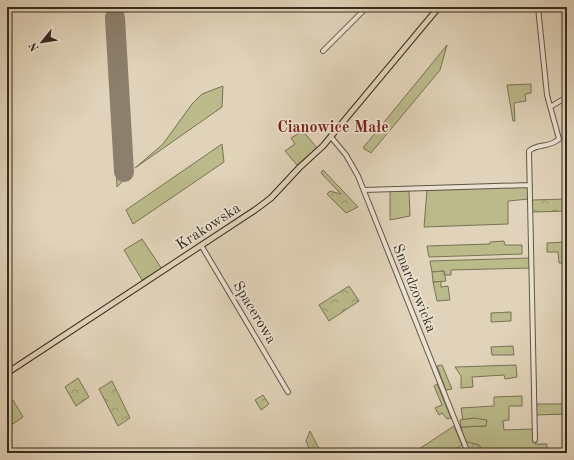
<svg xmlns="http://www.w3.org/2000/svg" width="574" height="460" font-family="'Old Standard TT',serif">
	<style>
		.green { fill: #bbba8a; stroke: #787354 }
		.forest { fill: url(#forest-crowns); stroke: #787354 }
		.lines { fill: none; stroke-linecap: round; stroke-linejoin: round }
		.taxiway { stroke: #8c806c; stroke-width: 8 }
		.runway { stroke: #8c806c; stroke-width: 20 }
		.minor-casing { stroke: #615645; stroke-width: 6 }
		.major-casing { stroke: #362c1e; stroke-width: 7 }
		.minor { stroke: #ece2d2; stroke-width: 4 }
		.major { stroke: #e1d3b9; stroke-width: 5 }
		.labels { text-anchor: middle; stroke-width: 3.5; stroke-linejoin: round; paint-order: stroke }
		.street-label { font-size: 15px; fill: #362c1e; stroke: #ece2d2 }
		.neighbourhood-label { font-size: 16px; font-weight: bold; fill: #7a1f14; stroke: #ece2d2 }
	</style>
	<defs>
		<pattern id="forest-crowns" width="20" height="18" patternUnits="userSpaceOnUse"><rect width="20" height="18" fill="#bbba8a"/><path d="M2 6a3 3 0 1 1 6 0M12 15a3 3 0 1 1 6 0" fill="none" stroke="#999770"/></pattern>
	</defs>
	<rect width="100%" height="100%" fill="#e1d3b9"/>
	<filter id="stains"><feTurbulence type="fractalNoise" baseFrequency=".005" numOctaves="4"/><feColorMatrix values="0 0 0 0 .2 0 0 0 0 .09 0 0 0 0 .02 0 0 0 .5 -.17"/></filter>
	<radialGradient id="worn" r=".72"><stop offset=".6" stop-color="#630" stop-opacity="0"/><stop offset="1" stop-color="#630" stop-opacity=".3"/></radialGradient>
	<path class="green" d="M107,7H123L132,171L117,187Z
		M447,45L440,70L371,153L363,148Z
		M531,84V93L525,94L526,101L514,103L515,121H513L507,85Z
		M223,86L222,107L135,168L163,144L192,104L202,94Z
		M303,131L317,148L297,165L285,151L295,144L291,138Z
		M222,144L224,162L133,224L126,210Z
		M529,186V199L508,201V224L424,227L427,190Z
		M390,191H409L410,216L390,220Z
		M142,239L162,269L142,280L124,250Z
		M504,241L505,245H522V254L429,257L427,246L490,244V242Z
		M567,242V263H559L558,252H547V243Z
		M530,258V268L451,270V275H445L444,271L432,272L430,261Z
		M441,281V287L448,286L450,300L437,301L433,282Z
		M511,312V321L491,322V313Z
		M513,346L514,355H492L491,347Z
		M442,365L452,389L446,390L437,366Z
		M516,365L517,377L505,379L504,375L472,377L473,387L461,388V376L455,367Z
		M437,384L451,418L447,419L442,413L439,415L435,408L442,405L434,386Z
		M522,396V406H509V420L503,421L504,430L534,429L535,444H547V453H484L465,441L461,427L486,426L474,418L463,420L461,408L494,406V397Z
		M13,400L23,417L7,428V404Z
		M537,404H567V414L536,415Z
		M454,426L462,445L449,453H413Z"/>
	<path class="forest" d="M323,170L358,207L346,213L327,194L330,191L341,194L321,173Z
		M567,199V211L532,212V200Z
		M444,271L446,281L433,282L432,272Z
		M349,286L359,301L329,321L319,305Z
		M78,378L89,397L76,406L65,387Z
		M112,381L130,418L118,426L99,389Z
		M263,395L269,404L261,410L255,400Z
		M474,418L487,420L486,426L461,427L460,420Z
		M310,431L321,453H311L306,441Z
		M465,441L479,445L484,453L469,452Z"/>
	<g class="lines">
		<path class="taxiway" d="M115,7V18"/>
		<path class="runway" d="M115,18L124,172"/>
		<g class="minor-casing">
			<path id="minor" d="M323,51L367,7
				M550,107L567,97
				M331,137L346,155L358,176L468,453
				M364,190L530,185
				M201,245L288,392
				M535,440L529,151C537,143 550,148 559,139L547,95L538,7"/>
		</g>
		<g class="major-casing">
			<path id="major" d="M7,373L255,210L271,198L299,168L323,146L439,7"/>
		</g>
		<use href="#minor" class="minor"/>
		<use href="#major" class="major"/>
	</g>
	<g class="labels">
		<g class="street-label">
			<text transform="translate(208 226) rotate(-33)" y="5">Krakowska</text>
			<text transform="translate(415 288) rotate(68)" y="5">Smardzowicka</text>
			<text transform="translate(255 312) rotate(59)" y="5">Spacerowa</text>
		</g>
		<g class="neighbourhood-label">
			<text x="333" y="132">Cianowice Małe</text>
		</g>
	</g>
	<rect width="574" height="460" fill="none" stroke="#e1d3b9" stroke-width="24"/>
	<rect x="8" y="8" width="558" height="444" fill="none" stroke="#362c1e" stroke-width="2"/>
	<rect x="12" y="12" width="550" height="436" fill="none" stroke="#362c1e"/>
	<g transform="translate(42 42) rotate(240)" stroke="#ece2d2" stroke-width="3" paint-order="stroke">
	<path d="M0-3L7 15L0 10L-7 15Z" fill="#362c1e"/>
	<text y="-6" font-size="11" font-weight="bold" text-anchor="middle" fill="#362c1e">N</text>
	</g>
	<rect width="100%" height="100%" filter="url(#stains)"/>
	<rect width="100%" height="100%" fill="url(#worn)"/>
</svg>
